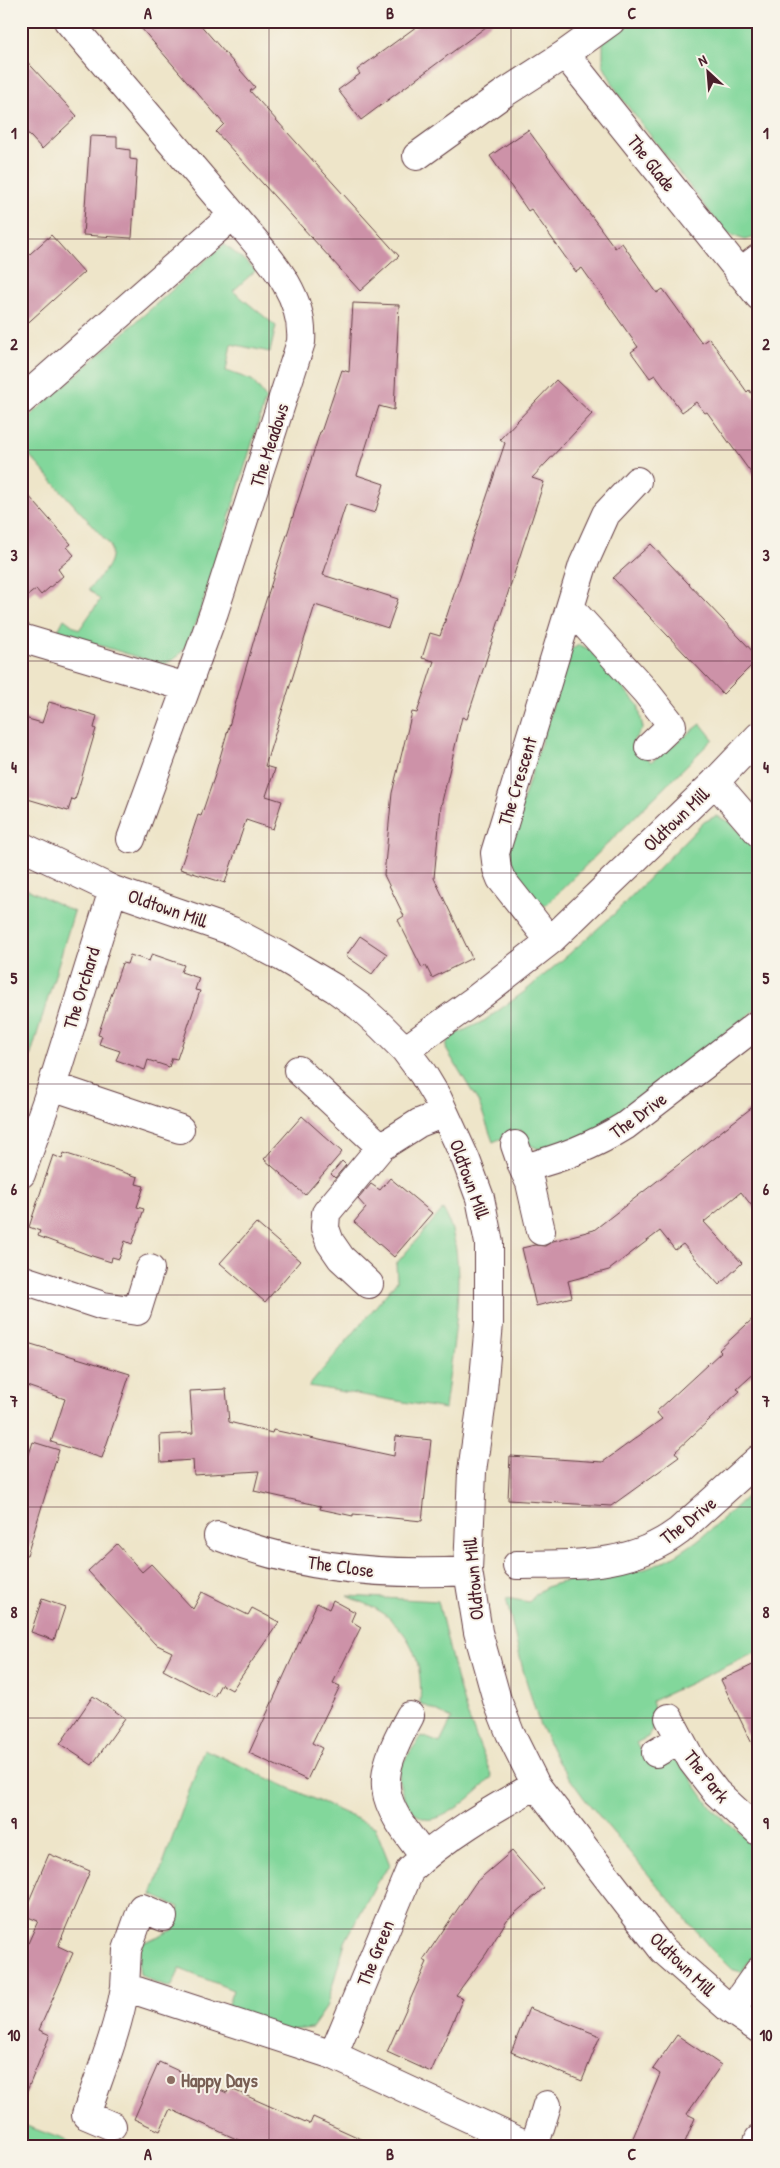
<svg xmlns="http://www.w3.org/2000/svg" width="780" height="2168" font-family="'Patrick Hand',sans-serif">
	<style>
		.green { fill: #82d79b; stroke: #667b63 }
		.building { fill: #cd92a8 }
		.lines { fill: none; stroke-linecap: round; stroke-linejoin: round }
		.minor-casing { stroke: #633d43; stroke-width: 30 }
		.minor { stroke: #fff; stroke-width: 28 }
		.grid { fill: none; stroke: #4a1f2b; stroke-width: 1; stroke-opacity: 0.55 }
		.education-dot { fill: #8d6e63; stroke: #f7f3e8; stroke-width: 2 }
		.labels { text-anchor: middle; stroke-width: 4; stroke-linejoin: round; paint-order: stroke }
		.street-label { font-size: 19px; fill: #4a1f2b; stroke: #f7f3e8 }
		.education-label { font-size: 19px; font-weight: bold; fill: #785e54; stroke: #f7f3e8; text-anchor: start }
		.neatline { fill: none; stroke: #4a1f2b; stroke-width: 2 }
		.grid-label { font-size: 16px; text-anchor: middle; font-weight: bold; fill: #4a1f2b }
	</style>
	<rect width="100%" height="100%" fill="#f7f3e8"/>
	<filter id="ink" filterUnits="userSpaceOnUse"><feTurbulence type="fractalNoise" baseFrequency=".02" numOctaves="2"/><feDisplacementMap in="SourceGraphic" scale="10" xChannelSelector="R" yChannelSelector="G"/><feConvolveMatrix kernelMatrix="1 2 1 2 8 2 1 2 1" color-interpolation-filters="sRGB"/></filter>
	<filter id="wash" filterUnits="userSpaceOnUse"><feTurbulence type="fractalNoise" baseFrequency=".0096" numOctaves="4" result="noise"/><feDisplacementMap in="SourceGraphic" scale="20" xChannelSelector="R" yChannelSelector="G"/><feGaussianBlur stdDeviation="1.12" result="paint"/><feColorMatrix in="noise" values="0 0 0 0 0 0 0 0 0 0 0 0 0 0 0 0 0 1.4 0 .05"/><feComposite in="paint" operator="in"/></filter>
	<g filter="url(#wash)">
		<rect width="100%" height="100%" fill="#eee5c9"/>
		<path class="green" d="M632,21H759V236L745,240L726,233L619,95L603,65V42Z
			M224,244L256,270L233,291L276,326L270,352L231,344L226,371L252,380L266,398L202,606L186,647L176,658L165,664L153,662L57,632L64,619L79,630L100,600L89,589C100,575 116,564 110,545L21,446V424Z
			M579,645L589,649L638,705L643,728L633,741L651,762L701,724L713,739L545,906C517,885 511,882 509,845L570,650Z
			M716,816L730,822L759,853V1007L629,1109L595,1132L541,1150L530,1145L521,1130L493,1142L479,1103L446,1049L447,1043L450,1037L484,1021L524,992L568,955L613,915L704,822Z
			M21,886L74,912L28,1064L21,1062Z
			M443,1209C472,1257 451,1355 445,1409L309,1386L397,1281L396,1264Z
			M750,1493L759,1510V1651L652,1701L657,1720L648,1737L636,1743L650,1764L664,1758L674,1759L687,1773L713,1810L759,1849V1948L741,1972L731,1969L711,1949L584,1798L558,1762L539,1723L523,1670L506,1598L529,1602C533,1598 536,1594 540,1591C559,1576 621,1578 648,1568C688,1554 720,1522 750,1493Z
			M348,1596L438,1601L456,1677L467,1714L492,1777C480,1790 443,1824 425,1819C415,1816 408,1806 404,1797C400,1788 397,1777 401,1768C405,1757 415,1746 422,1736L440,1743L452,1719L420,1703C423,1666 414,1636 383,1613C373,1606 359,1602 348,1596Z
			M204,1749L375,1827L390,1865L377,1882L345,1942L326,2008L312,2028L284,2031L226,2010L233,1990L180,1969L171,1988L155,1983L140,1974L138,1959L142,1943L173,1930L179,1907L152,1895Z
			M21,2124L84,2147H21Z"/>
		<g id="blocks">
			<path class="building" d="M135,21H197L255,87L250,91L399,256L360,291L216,132L224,124Z
				M424,21H494L361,120L338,90L360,74L357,70Z
				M21,55L77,116L42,149L21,126Z
				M528,130L615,248L622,243L657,293L663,289L702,343L709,338L747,392L749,390L759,404V484L707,412L705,413L696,402L682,412L655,375L650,378L631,352L638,347L582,268L576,272L531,209L528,211L490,156Z
				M90,136L117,137V148L130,150V159L137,160L132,238L83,235Z
				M51,235L84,272L21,329V262Z
				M353,303L399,305L394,410L379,406L357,475L384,484L375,513L346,504L323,575L398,599L388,628L315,605L265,766L275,769L266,796L282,801L273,829L246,820L225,883L180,869L198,815L201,816L214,778L260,619L320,432H321L342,370L349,372Z
				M556,380L592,414L532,478L544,482L467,719L462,717L441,806L434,878L472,958L432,978L426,966L422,968L398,920L404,916L384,875L392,793L412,712L417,713L434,661L422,658L430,633L440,636L505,443L500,439Z
				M21,487L71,544L67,547L74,555L58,569L63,576L41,595L36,589L21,601Z
				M651,544L759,658L723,694L613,578Z
				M49,702L97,716L94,728L96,729L75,800L72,799L68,811L21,797L28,771L21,769V717L42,723Z
				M360,936L387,954L372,974L346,956Z
				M152,954L184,965L181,972L199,978L195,990L200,991L177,1059L172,1058L169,1067L148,1060L145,1070L116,1060L120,1051L99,1044L102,1036L98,1035L122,963L127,964L130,955L149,961Z
				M759,1102V1215L741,1192L704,1222L742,1263L719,1285L683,1244L675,1250L660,1231L609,1270L568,1281L572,1297L536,1306L522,1248L535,1245L545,1246L553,1241L594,1230Z
				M302,1116L342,1152L305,1195L264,1159Z
				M64,1153L138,1177L136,1184L144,1186L137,1207L144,1209L132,1244L125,1241L119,1259L112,1257L111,1262L89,1255L38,1236L40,1231L29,1227L53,1155L62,1159Z
				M342,1161L346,1165L335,1178L331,1174Z
				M390,1178L432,1213L394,1257L354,1222L366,1208L358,1199L371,1184L380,1190Z
				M256,1223L300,1261L265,1302L220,1263Z
				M759,1313V1369L737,1389L740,1391L675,1452L679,1457L611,1506L508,1500L510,1456L603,1462L662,1419L656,1412L721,1352L719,1350Z
				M21,1341L130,1374L102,1458L51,1442L65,1399L21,1384Z
				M226,1389L229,1422L272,1433L273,1430L394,1456L396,1436L431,1440L422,1521L353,1514V1516L320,1509L321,1506L254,1491L259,1471L194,1475L193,1460L161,1462L160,1435L193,1433L190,1391Z
				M33,1442L59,1450L27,1555L21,1554V1452L29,1454Z
				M117,1544L142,1572L151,1564L193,1609L202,1592L248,1615L252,1608L279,1622L232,1690L221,1684L214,1697L163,1670L172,1652L155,1644L88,1571Z
				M42,1599L65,1607L54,1640L31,1632Z
				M333,1600L355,1612L351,1621L361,1627L333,1683L340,1686L312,1743L322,1748L307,1780L249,1753L317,1603L329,1609Z
				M759,1662V1758L721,1680Z
				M93,1696L125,1718L92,1765L60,1744Z
				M512,1851L544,1888L507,1920L486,1954L456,1995L463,1998L431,2072L387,2052L427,1962L423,1960L476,1882Z
				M49,1854L90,1871L58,1946L73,1953L39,2030L50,2035L22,2103L21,1959L38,1921L23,1915Z
				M529,2008L600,2036L582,2081L511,2052Z
				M677,2035L721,2065L687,2114L695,2118L683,2147H629L660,2074L653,2069Z
				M159,2062L227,2093L229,2088L310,2124L313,2117L379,2147H254L170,2109L160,2131L134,2119Z"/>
		</g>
	</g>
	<g filter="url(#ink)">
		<use href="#blocks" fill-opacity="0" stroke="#633d43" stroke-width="1"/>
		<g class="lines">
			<g class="minor-casing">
				<path id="minor" d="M565,54L759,296
					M417,156L503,94L565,54L611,21
					M739,273L759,258
					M21,401L233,215L68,21
					M571,609L646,692L672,725L649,747
					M21,638L186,687
					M715,782L759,833
					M131,839L214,612L301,342C305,291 263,252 233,215
					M21,846L113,890L232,931L282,957L334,988L360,1007L381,1026L405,1050L423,1074L438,1099L466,1160L480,1198L489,1243V1323L482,1401L472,1471L468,1571L478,1632L497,1700L510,1733L536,1785L663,1950L731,2010L759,2029
					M550,941L501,879L497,869L495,853L583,565L606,514L637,481
					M405,1050L472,1002L550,941L715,782L759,736
					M298,1070L381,1147
					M52,1086L180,1129
					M515,1145L523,1168C560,1159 593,1146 625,1126L759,1023
					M523,1168L530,1183L541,1231
					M21,1174L52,1086L113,890
					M21,1279L103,1306L137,1311L150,1269
					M369,1284L341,1258L330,1242L325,1228L326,1213L381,1147L419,1123L444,1113
					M218,1536C297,1568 383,1576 468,1571
					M517,1565C575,1564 630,1568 679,1531L759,1459
					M410,1716C373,1783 379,1798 424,1856
					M669,1718L692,1761L716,1792L759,1832
					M656,1753L680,1739
					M163,1917L142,1908L127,1950L125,1987L333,2055L410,1870C447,1835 492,1810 536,1785
					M731,2010L759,1971
					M333,2055L531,2147
					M112,2126L86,2115C100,2073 118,2031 125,1987
					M534,2147L547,2105
					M756,2147L759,2139"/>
			</g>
			<use href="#minor" class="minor"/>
		</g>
	</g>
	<path class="grid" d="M269,21V2147M511,21V2147M21,239H759M21,450H759M21,661H759M21,873H759M21,1084H759M21,1295H759M21,1507H759M21,1718H759M21,1929H759"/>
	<circle class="education-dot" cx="171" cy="2080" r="5"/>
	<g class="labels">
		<g class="street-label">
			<text transform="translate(652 163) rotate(52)" y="7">The Glade</text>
			<text transform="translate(269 445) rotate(-72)" y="7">The Meadows</text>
			<text transform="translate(517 781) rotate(-73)" y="7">The Crescent</text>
			<text transform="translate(676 819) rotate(-44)" y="7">Oldtown Mill</text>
			<text transform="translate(168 908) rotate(19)" y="7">Oldtown Mill</text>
			<text transform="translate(81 988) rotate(-73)" y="7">The Orchard</text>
			<text transform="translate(638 1115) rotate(-36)" y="7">The Drive</text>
			<text transform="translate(470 1179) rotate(70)" y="7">Oldtown Mill</text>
			<text transform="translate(688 1520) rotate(-38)" y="7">The Drive</text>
			<text transform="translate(341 1566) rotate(8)" y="7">The Close</text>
			<text transform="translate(473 1579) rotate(-95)" y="7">Oldtown Mill</text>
			<text transform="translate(707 1776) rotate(52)" y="7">The Park</text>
			<text transform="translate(375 1953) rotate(-68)" y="7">The Green</text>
			<text transform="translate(683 1964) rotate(44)" y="7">Oldtown Mill</text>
		</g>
		<g class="education-label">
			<text x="181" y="2087">Happy Days</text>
		</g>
	</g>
	<rect width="780" height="2168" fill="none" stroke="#f7f3e8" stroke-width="55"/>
	<g transform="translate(708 72) rotate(334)" stroke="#f7f3e8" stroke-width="4" paint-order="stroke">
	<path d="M0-4L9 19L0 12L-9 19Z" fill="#4a1f2b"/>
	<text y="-8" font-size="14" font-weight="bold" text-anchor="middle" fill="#4a1f2b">N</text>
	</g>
	<rect x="28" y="28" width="724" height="2112" class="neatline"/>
	<g class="grid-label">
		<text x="148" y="19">A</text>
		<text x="390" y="19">B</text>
		<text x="632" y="19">C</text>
		<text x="14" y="139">1</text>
		<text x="766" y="139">1</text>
		<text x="14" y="350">2</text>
		<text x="766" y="350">2</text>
		<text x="14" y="561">3</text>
		<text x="766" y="561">3</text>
		<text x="14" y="773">4</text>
		<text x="766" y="773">4</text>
		<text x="14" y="984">5</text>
		<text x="766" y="984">5</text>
		<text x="14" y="1195">6</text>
		<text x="766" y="1195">6</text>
		<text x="14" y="1407">7</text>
		<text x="766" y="1407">7</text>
		<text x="14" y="1618">8</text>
		<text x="766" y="1618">8</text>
		<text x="14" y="1829">9</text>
		<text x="766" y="1829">9</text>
		<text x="14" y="2041">10</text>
		<text x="766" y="2041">10</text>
		<text x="148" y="2160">A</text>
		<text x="390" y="2160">B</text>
		<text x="632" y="2160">C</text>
	</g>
</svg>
